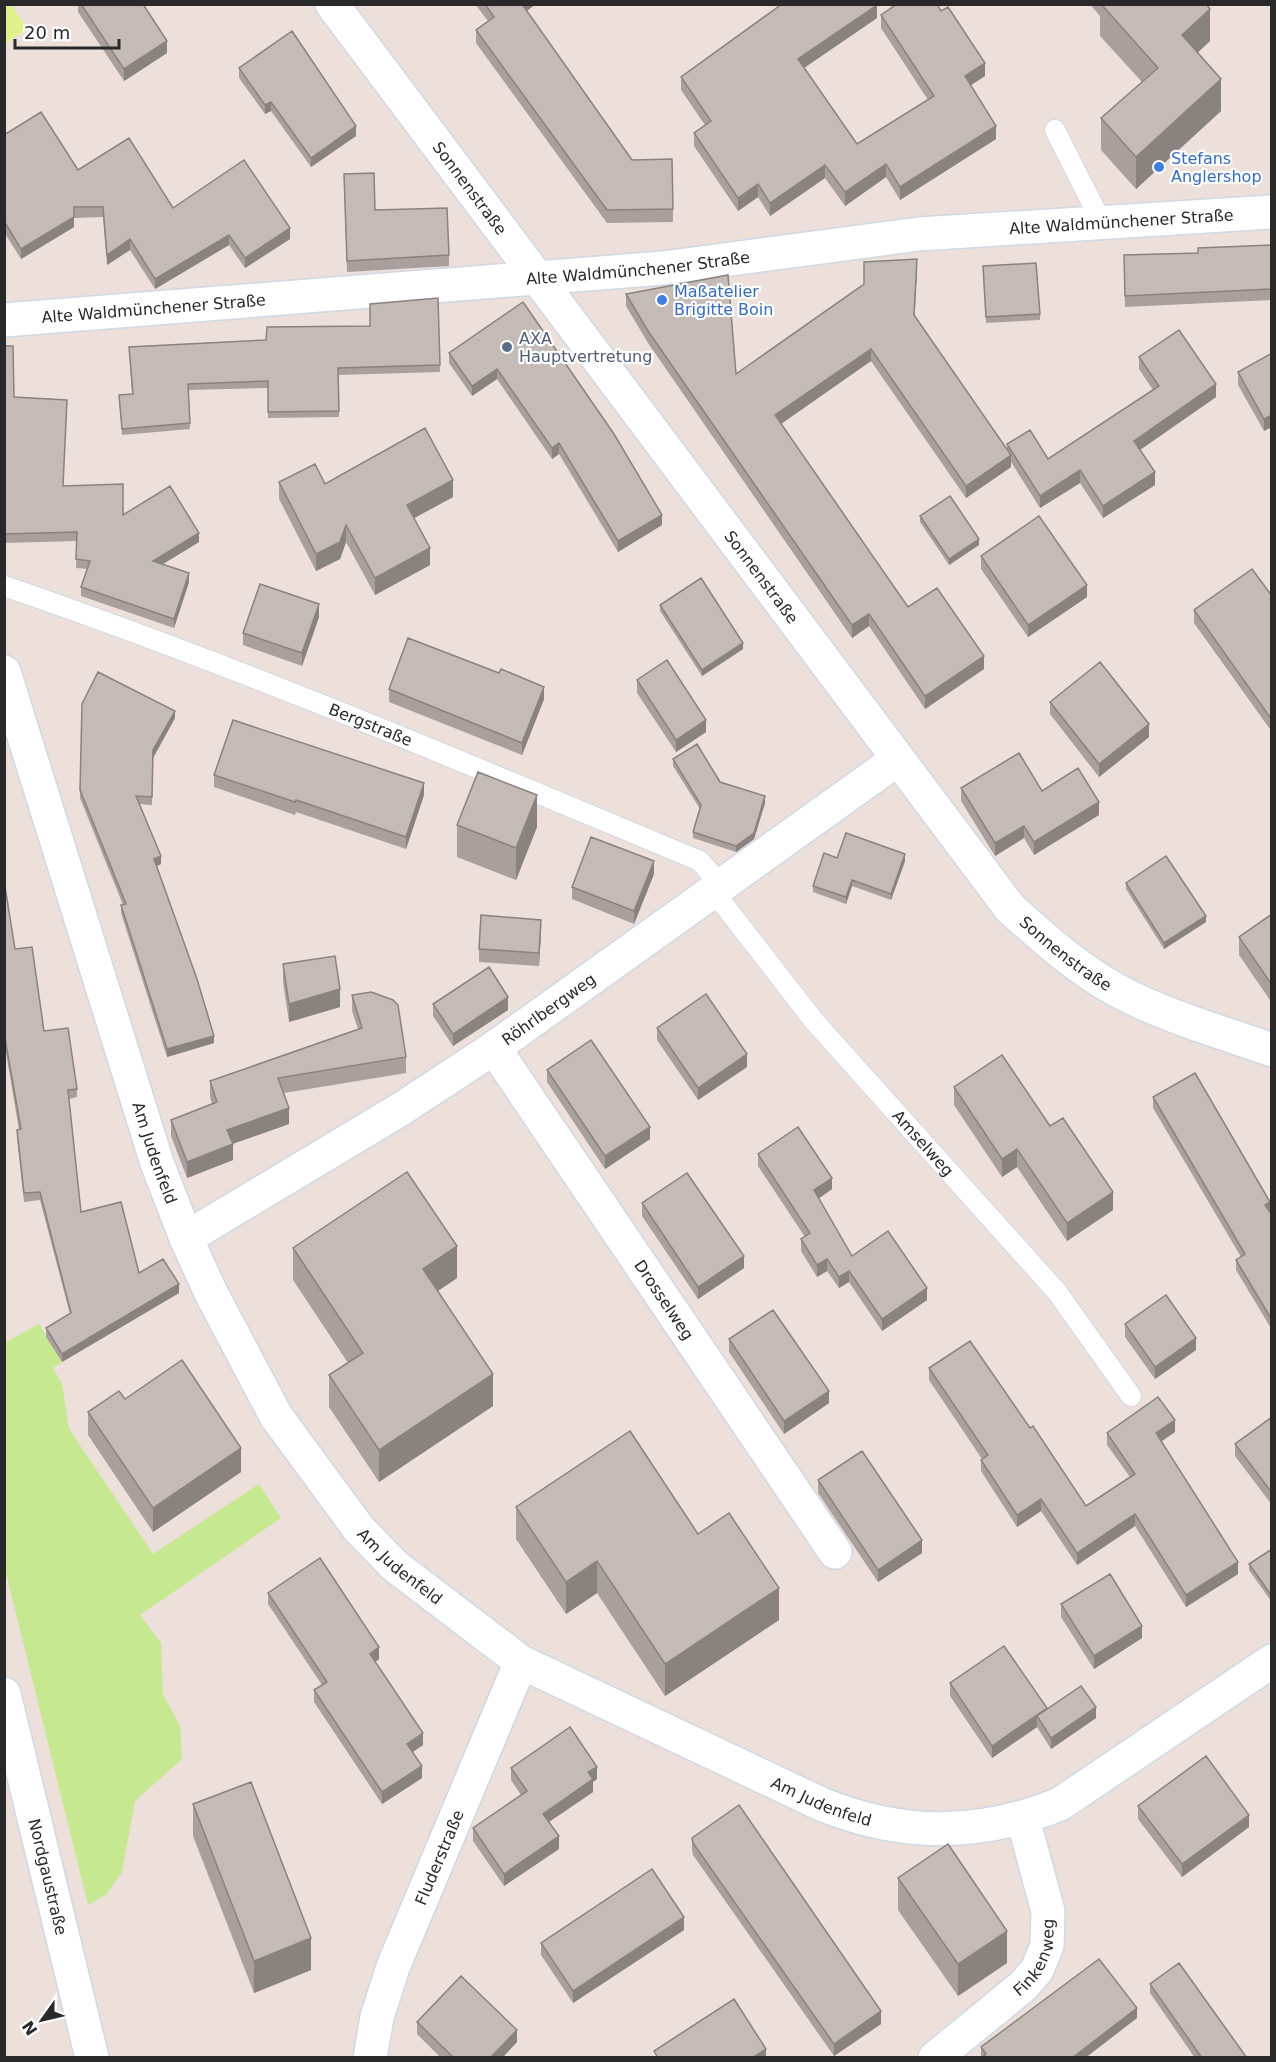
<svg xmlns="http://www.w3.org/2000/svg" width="1276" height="2062" font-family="'DejaVu Sans',sans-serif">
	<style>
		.green { fill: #c5e891 }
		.pitch { fill: #dff08c }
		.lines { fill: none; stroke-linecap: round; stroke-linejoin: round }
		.lane-casing { stroke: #cfd8e3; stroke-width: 22 }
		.street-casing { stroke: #cfd8e3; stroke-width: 36 }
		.secondary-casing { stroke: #cfd8e3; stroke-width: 36 }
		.lane { stroke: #fff; stroke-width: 20 }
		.street { stroke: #fff; stroke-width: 33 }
		.secondary { stroke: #fff; stroke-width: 33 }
		.wall { fill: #a9a09d }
		.shaded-wall { fill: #89827f }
		.building { fill: #c4bab6; stroke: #89827f; stroke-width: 1.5 }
		.shop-dot { fill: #3f7fe0; stroke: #fff; stroke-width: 2 }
		.service-dot { fill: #5c6f8a; stroke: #fff; stroke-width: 2 }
		.labels { text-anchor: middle; stroke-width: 4.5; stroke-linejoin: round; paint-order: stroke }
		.shop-label { font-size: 16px; fill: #366cbe; stroke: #fff; text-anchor: start }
		.street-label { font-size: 16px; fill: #292929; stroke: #fff }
		.service-label { font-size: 16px; fill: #4e5e75; stroke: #fff; text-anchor: start }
	</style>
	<rect width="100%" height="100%" fill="#ede0da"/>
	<path class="green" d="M39,1324L62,1362L53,1368L62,1384L69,1429L153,1554L259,1484L281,1518L140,1615L161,1643L163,1694L180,1726L182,1759L135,1801L122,1872L107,1894L88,1905L5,1569L4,1343Z"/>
	<path class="pitch" d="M5,4L11,5L28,29L5,44Z"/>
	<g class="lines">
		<g class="lane-casing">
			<g id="lane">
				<path d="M1055,130L1101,221"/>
				<path id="s1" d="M4,586C241,667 470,765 700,861L722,887"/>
				<path id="s2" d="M714,892L814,1021L1057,1292L1131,1396"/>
			</g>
		</g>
		<g class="street-casing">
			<g id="street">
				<path id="s3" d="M332,4L1010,908C1044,939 1079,970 1120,992C1168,1017 1221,1032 1272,1050"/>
				<path id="s4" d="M4,320L663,268L919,234L1272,212"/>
				<path id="s5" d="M4,672L157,1163L186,1238L211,1293L276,1416L359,1529L395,1566L521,1662L821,1804C902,1837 979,1837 1060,1804L1272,1661"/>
				<path id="s6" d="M494,1048L835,1552"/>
				<path id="s7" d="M186,1238L401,1109L494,1048L898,759"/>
				<path id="s8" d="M370,2058L377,2017L393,1967L521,1662"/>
				<path id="s9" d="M935,2058L1023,1986L1037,1970L1047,1946L1048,1911L1023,1819"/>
			</g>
		</g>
		<g class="secondary-casing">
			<g id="secondary">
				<path id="s10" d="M4,1694L92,2058"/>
			</g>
		</g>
		<use href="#lane" class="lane"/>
		<use href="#street" class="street"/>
		<use href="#secondary" class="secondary"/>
	</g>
	<path class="wall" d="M78,4H143L167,53L124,81L78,12Z
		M475,4H536L527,11L632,160L673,209V222L607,223L476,43V30L488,21Z
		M1090,4H1206L1210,41L1197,53L1221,111L1136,189L1101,150V118L1142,82L1100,36V16Z
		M881,15L985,76L971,85L996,139L900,200L886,177L845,206L825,178L770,216L758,197L738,211L694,146V133L705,125L681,90V77L877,18L804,68L857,144L928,100L881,28Z
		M239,68L356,136L311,167L271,111L265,114L239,78Z
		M4,135L78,170L173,208L290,239L245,268L229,245L155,289L130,250L107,265L103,217L74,218V227L21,259L4,232Z
		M344,174L375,210L449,255V266L347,272Z
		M1272,245V300L1125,307L1124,255L1198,253Z
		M917,271L914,316L1007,450V444L1048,459L1153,390L1139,369V357L1216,397L1140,450L1155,485L1103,518L1080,483L1040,508L1011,462V467L966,498L871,361L781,424L908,607L984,669L925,709L869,626L852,638L648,343L626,306V294L736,374Z
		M983,272L1040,314V320L986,323Z
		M438,298L440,372L339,375V417L268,418V388L188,390L190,429L122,435L119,395L132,394L129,347L266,340L370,326Z
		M523,302L662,525L618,552L559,454L552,459L497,379L472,396L449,363V353Z
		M4,346L14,397L64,486L123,515L199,542L163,564L189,582L174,628L81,596V587L87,569L76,568L77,541L4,543Z
		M1272,353L1264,431L1238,385V372Z
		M279,482L325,484L453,497L414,518L430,565L375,595L346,542L340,559L316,571L279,499Z
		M920,516L979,545L949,565L920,522Z
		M981,556L1087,597L1028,637L981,569Z
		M1272,596V732L1194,623V610Z
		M660,605L743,649L702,676L660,611Z
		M319,617L302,666L243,645V633Z
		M637,680L706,732L676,752L637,693Z
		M389,689L544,699L522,755L389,702Z
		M1050,702L1149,737L1099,777L1050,714Z
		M82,704L175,718L153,758L152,805L139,804L161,864L157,866L214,1043L167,1057L121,913V905H123L80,798Z
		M673,759L765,803L754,839L736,852L693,838V832L700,809L673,766Z
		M214,775L424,795L406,849L296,812L295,815L214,787Z
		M961,788L1042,791L1099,815L1034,855L1024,838L995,856L961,801Z
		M457,825L537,827L516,880L457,857Z
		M837,858L905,861L891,900L852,886L846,904L813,892V886Z
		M654,874L634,924L572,899V887Z
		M4,880L15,949L44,1031L77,1089V1097L69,1099L81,1212L139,1273L179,1293L62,1362L46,1337V1328L70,1314L40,1200L24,1202L17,1138V1130H19L4,1041Z
		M1126,883L1206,922L1164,949L1126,889Z
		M1272,914V1003L1239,955V937Z
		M541,932L539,966L479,962V949Z
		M283,964L340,1007L289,1022L283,982Z
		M352,995L406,1057V1073L284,1093L289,1124L233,1143V1160L187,1178L171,1136V1120L212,1104L210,1097V1081L358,1029L352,1011Z
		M433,1004L508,1010L453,1046L433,1016Z
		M657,1028L747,1067L698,1100L657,1040Z
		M547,1070L650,1139L605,1169L547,1082Z
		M954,1087L1113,1210L1067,1241L1017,1167L1002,1177L954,1105Z
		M1153,1097L1270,1212L1272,1215V1330L1236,1270V1260L1241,1257L1153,1108Z
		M758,1154L832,1189L819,1198L852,1256L927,1300L882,1331L849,1282L839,1288L827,1271L817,1277L801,1251V1239L805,1237L758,1166Z
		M642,1203L744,1268L698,1299L642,1216Z
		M293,1248L457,1278L438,1291L493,1406L379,1482L329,1407V1375L348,1363L293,1280Z
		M1125,1324L1196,1350L1155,1379L1125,1337Z
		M729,1339L829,1403L784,1434L729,1352Z
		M929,1368L1086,1506L1130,1477L1107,1445V1433L1175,1432L1162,1441L1238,1574L1186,1607L1135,1526L1077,1565L1041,1511L1017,1527L981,1471V1460L982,1459L929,1380Z
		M125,1399L241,1472L153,1532L88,1435V1412Z
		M1272,1417V1505L1235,1456V1444Z
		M818,1480L922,1553L878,1582L818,1493Z
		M516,1507L698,1534L779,1620L665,1696L597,1593L566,1614L516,1539Z
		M1272,1549L1271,1601L1249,1570V1564Z
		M268,1593L379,1659L375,1662L423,1745L412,1752L422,1778L382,1804L314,1702V1690L322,1685L268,1604Z
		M1061,1604L1142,1638L1094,1669L1061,1617Z
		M950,1683L1047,1710L1096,1718L1051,1749L1037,1727L992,1758L950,1696Z
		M511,1768L597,1779L593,1782V1792L549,1822L559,1849L504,1886L473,1841V1828L521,1795L511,1780Z
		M193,1804L311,1970L254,1993L193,1836Z
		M1138,1806L1249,1827L1182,1877L1138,1819Z
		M692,1838L881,2024L834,2056L693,1855L692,1850Z
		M898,1878L1007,1963L958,1996L898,1910Z
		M684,1930L573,2003L541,1955V1943Z
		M1150,1984L1247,2058H1195L1150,1993Z
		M1137,2018L1085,2058H982L981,2056V2047Z
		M417,2022L517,2042L502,2058H441L417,2034Z"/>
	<path class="shaded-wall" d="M521,4H536L521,15Z
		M877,5V18L798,72V59Z
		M1210,9V41L1182,67V35Z
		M167,41V53L124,81V69Z
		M985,63V76L965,89V76Z
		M1221,79V111L1136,189V157Z
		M271,102V111L265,114V105Z
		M356,126V136L311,167V158Z
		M996,126V139L900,200V187Z
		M886,164V177L845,206V192Z
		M825,165V178L770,216V203Z
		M758,184V197L738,211V198Z
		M74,207V227L21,259V249Z
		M290,228V239L245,268V258Z
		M229,235V245L155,289V279Z
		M130,239V250L107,265V255Z
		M917,259V271L914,328V315Z
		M871,349V361L775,428V415Z
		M497,369V379L472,396V386Z
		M1216,384V397L1134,454V441Z
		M1272,415V427L1264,431V419Z
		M559,443V454L552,459V448Z
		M1011,455V467L966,498V486Z
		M1080,470V483L1040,508V496Z
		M1155,472V485L1103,518V506Z
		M453,480V497L407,522V505Z
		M662,515V525L618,552V541Z
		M346,525V542L340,559L316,571V554Z
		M199,533V542L153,570V561Z
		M979,539V545L949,565V559Z
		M430,548V565L375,595V578Z
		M189,573V582L174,628V619Z
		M1087,585V597L1028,637V625Z
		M319,604V617L302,666V653Z
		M869,614V626L852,638V625Z
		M743,643V649L702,676V670Z
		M984,656V669L925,709V696Z
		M544,687V699L522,755V743Z
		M175,711V718L153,758L152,805L153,750Z
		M706,720V732L676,752V740Z
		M1149,724V737L1099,777V764Z
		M424,783V795L406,849V837Z
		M537,795V827L516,880V848Z
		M765,796V803L754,839L736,852V846Z
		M1099,802V815L1034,855V842Z
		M1024,826V838L995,856V843Z
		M905,854V861L891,900V894Z
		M161,856V864L154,867V859Z
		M654,861V874L634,924V911Z
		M852,880V886L846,904V897Z
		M1206,916V922L1164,949V943Z
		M541,920V932L539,966V953Z
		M340,989V1007L289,1022V1004Z
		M508,997V1010L453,1046V1034Z
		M214,1036V1043L167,1057V1049Z
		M747,1054V1067L698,1100V1088Z
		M289,1108V1124L227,1146V1130Z
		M650,1127V1139L605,1169V1156Z
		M233,1144V1160L187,1178V1162Z
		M1017,1149V1167L1002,1177V1159Z
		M832,1178V1189L814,1202V1190Z
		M1113,1192V1210L1067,1241V1223Z
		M1270,1202V1212L1265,1205Z
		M457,1246V1278L423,1301V1269Z
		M744,1256V1268L698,1299V1287Z
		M827,1259V1271L817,1277V1265Z
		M849,1271V1282L839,1288V1277Z
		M179,1284V1293L62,1362V1354Z
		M927,1288V1300L882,1331V1319Z
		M1196,1338V1350L1155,1379V1367Z
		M493,1374V1406L379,1482V1450Z
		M829,1391V1403L784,1434V1421Z
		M1175,1420V1432L1156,1445V1433Z
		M241,1448V1472L153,1532V1508Z
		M1041,1499V1511L1017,1527V1515Z
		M1135,1514V1526L1077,1565V1553Z
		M922,1540V1553L878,1582V1570Z
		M597,1561V1593L566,1614V1582Z
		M1238,1562V1574L1186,1607V1595Z
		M779,1588V1620L665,1696V1664Z
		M1142,1626V1638L1094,1669V1656Z
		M379,1647V1659L370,1665V1654Z
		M1096,1707V1718L1051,1749V1738Z
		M1047,1708V1720L1037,1716V1727L992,1758V1746Z
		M423,1733V1745L407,1756V1744Z
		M422,1766V1778L382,1804V1792Z
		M597,1767V1779L593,1782V1792L543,1826V1814L588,1772Z
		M1249,1815V1827L1182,1877V1864Z
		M559,1836V1849L504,1886V1874Z
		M684,1917V1930L573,2003V1991Z
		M1007,1931V1963L958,1996V1964Z
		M311,1938V1970L254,1993V1961Z
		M1137,2008V2018L1085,2058H1072Z
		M881,2011V2024L834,2056V2044Z
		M517,2030V2042L502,2058H490Z
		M766,2049V2058H752Z"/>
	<path class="building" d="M81,4H143L167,41L124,69Z
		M485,4H522L632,160L672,159L673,209L607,210L476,30L494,17Z
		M782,4L877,5L798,59L857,144L934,96L881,15L897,4H937L941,11L948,7L985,63L965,76L996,126L900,187L886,164L845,192L825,165L770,203L758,184L738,198L694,133L711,121L681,77Z
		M1101,4H1206L1210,9L1182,35L1221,79L1136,157L1101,118L1158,68Z
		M292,31L356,126L311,158L271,102L265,105L239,68Z
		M41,112L78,170L129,138L173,208L244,160L290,228L245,258L229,235L155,279L130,239L107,255L103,207H74V217L21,249L4,221V135Z
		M374,173L375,210L447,208L449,255L347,261L344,174Z
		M1272,245V289L1125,296L1124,255L1198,253V248Z
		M917,259L914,315L1011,455L966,486L871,349L775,415L908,607L937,588L984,656L925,696L869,614L852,625L648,331L626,294L728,275L736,374L864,284V262Z
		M1036,263L1040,314L986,317L983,266Z
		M438,298L440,365L338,368L339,411L268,412V381L188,384L190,423L122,429L119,395L133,394L129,347L266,340L267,327L370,326V304Z
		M523,302L614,434L662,515L618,541L559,443L552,448L497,369L472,386L449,353Z
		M1179,330L1216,384L1134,441L1155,472L1103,506L1080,470L1040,496L1007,444L1030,430L1048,459L1159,386L1139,357Z
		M4,346H13L14,397L67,400L63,486L123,484V515L170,486L199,533L153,561L189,573L174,619L81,587L90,561L76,559L77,532L4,534Z
		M1272,353V415L1264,419L1238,372Z
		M425,428L453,480L407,505L430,548L375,578L346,525L340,542L316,554L279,482L315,464L325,484Z
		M950,496L979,539L949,559L920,516Z
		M1039,516L1087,585L1028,625L981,556Z
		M1252,569L1272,596V720L1194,610Z
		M701,578L743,643L702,670L660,605Z
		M260,584L319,604L302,653L243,633Z
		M408,638L499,673L501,669L544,687L522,743L389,689Z
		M667,660L706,720L676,740L637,680Z
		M1100,662L1149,724L1099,764L1050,702Z
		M98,672L175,711L153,750L152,797L136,796L161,856L154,859L197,979L214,1036L167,1049L121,905L126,904L80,790L82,704Z
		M233,720L424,783L406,837L296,800L295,802L214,775Z
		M697,744L720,782L765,796L754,833L736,846L693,832L701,805L673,759Z
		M1019,753L1042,791L1078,768L1099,802L1034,842L1024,826L995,843L961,788Z
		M478,772L537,795L516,848L457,825Z
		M846,833L905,854L891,894L852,880L846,897L813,886L824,853L837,858Z
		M591,837L654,861L634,911L572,887Z
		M1166,856L1206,916L1164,943L1126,883Z
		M4,880L15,949L32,947L44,1031L68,1028L77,1089L68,1090L81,1212L121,1202L139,1273L163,1259L179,1284L62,1354L46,1328L71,1313L40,1192L24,1193L17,1130L21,1129L4,1033Z
		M1272,914V985L1239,937Z
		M481,915L541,920L539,953L479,949Z
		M335,956L340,989L289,1004L283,964Z
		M489,967L508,997L453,1034L433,1004Z
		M371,992L393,1000L398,1005L406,1057L278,1078L289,1108L227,1130L233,1144L187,1162L171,1120L217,1102L210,1081L362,1028L352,995Z
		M706,994L747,1054L698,1088L657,1028Z
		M591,1040L650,1127L605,1156L547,1070Z
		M1002,1055L1050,1126L1063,1118L1113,1192L1067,1223L1017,1149L1002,1159L954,1087Z
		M1195,1073L1270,1202L1265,1205L1272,1215V1320L1236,1260L1245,1254L1153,1097Z
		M798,1127L832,1178L814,1190L852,1256L888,1231L927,1288L882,1319L849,1271L839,1277L827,1259L817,1265L801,1239L810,1233L758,1154Z
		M407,1172L457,1246L423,1269L493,1374L379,1450L329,1375L363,1353L293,1248Z
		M687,1173L744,1256L698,1287L642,1203Z
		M1166,1295L1196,1338L1155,1367L1125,1324Z
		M773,1310L829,1391L784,1421L729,1339Z
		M970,1341L1030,1428L1033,1426L1086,1506L1135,1474L1107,1433L1158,1397L1175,1420L1156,1433L1238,1562L1186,1595L1135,1514L1077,1553L1041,1499L1017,1515L981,1460L988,1455L929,1368Z
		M182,1360L241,1448L153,1508L88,1412L119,1391L125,1399Z
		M1272,1417V1493L1235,1444Z
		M630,1431L698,1534L729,1513L779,1588L665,1664L597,1561L566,1582L516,1507Z
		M862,1451L922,1540L878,1570L818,1480Z
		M1272,1549V1594L1271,1595L1249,1564Z
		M320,1558L379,1647L370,1654L423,1733L407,1744L422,1766L382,1792L314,1690L327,1682L268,1593Z
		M1110,1574L1142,1626L1094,1656L1061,1604Z
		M1004,1646L1047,1708L992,1746L950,1683Z
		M1081,1686L1096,1707L1051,1738L1037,1716Z
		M570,1727L597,1767L588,1772L593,1779L543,1814L559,1836L504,1874L473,1828L527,1791L511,1768Z
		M1206,1756L1249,1815L1182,1864L1138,1806Z
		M251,1782L311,1938L254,1961L193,1804Z
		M739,1805L881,2011L834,2044L693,1843L692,1838Z
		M948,1844L1007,1931L958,1964L898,1878Z
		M652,1869L684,1917L573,1991L541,1943Z
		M1099,1959L1137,2008L1072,2058H982L986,2054L981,2047Z
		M1179,1963L1247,2058H1202L1150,1984Z
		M461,1976L517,2030L490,2058H454L417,2022Z
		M734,1999L766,2049L752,2058H658L654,2051Z"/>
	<g class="shop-dot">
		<circle cx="1159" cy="167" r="6"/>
		<circle cx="662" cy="300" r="6"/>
	</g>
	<circle class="service-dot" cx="507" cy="347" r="6"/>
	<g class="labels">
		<g class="shop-label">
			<text x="1171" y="164">Stefans<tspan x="1171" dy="18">Anglershop</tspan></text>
			<text x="674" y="297">Maßatelier<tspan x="674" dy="18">Brigitte Boin</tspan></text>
		</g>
		<g class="street-label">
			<text dy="6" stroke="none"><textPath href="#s3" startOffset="230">Sonnenstraße</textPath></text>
			<text dy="6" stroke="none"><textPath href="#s4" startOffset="1122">Alte Waldmünchener Straße</textPath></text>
			<text dy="6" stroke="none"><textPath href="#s4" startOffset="636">Alte Waldmünchener Straße</textPath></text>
			<text dy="6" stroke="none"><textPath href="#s4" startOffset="150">Alte Waldmünchener Straße</textPath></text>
			<text dy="6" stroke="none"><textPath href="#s3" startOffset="716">Sonnenstraße</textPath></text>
			<text dy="6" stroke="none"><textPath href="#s1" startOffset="392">Bergstraße</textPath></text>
			<text dy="6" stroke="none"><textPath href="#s3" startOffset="1202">Sonnenstraße</textPath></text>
			<text dy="6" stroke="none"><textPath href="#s7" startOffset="429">Röhrlbergweg</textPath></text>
			<text dy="6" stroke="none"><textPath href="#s2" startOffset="327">Amselweg</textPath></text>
			<text dy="6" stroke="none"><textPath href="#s5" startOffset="504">Am Judenfeld</textPath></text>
			<text dy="6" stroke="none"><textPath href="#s6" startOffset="304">Drosselweg</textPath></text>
			<text dy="6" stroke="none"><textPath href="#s5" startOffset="990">Am Judenfeld</textPath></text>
			<text dy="6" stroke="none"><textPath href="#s5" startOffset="1476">Am Judenfeld</textPath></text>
			<text dy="6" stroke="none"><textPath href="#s8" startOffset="213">Fluderstraße</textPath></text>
			<text dy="6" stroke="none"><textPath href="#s10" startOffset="188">Nordgaustraße</textPath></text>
			<text dy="6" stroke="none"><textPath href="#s9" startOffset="146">Finkenweg</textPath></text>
		</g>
		<g class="service-label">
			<text x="519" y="344">AXA<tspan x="519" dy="18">Hauptvertretung</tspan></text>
		</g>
	</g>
	<rect width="1276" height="2062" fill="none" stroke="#292929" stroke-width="12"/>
	<g transform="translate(42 2020) rotate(236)" stroke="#ffffff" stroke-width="4.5" paint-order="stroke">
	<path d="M0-4.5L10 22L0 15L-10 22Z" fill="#292929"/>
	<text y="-9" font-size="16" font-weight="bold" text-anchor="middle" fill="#292929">N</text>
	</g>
	<path d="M15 39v9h104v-9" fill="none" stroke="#292929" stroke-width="3"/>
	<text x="24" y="39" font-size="18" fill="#292929" stroke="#ffffff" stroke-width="4.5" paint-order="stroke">20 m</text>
</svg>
